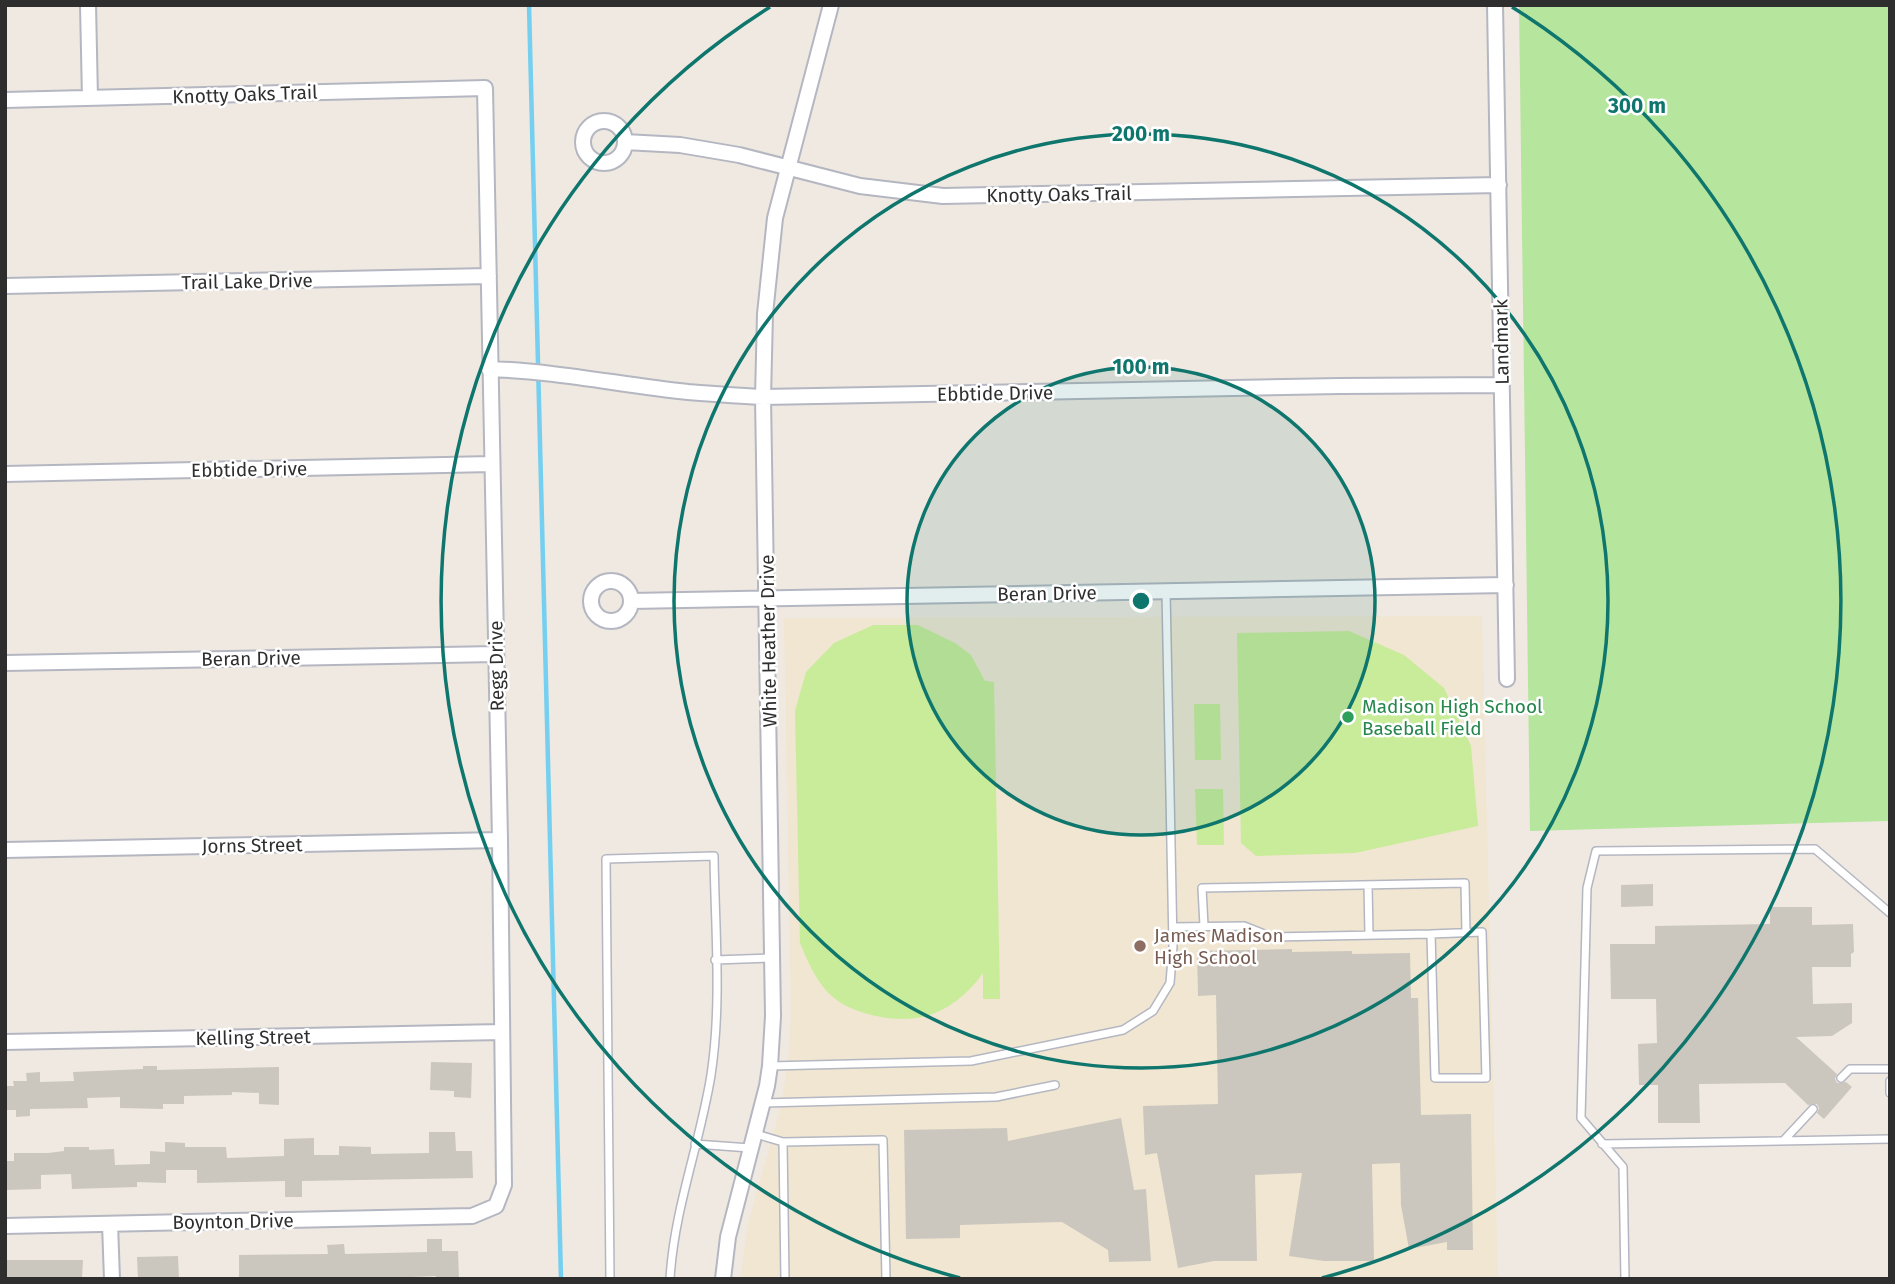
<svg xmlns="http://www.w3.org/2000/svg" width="1895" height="1284" font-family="'Fira Sans',sans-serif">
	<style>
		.education { fill: #f0e6d1 }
		.green { fill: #b6e59e }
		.pitch { fill: #c9ec9a }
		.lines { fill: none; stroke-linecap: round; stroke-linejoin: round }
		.stream { stroke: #75cff0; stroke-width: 4.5 }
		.building { fill: #cbc7bf }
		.lane-casing { stroke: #b4b7c1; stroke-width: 10 }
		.street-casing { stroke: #b4b7c1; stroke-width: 18 }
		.lane { stroke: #fff; stroke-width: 7 }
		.street { stroke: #fff; stroke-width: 14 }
		.ring { fill: none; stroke: #0f766e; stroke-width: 3.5 }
		.leisure-dot { fill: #2e9e5b; stroke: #fff; stroke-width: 2.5 }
		.education-dot { fill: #8d6e63; stroke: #fff; stroke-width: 2.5 }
		.labels { text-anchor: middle; stroke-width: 5; stroke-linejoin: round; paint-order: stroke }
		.street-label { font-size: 19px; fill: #2e2e2e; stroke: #fff }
		.leisure-label { font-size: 19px; fill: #27864d; stroke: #fff; text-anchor: start }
		.education-label { font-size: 19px; fill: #785e54; stroke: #fff; text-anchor: start }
		.centre { fill: #0f766e; stroke: #fff; stroke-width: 3.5 }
		.ring-label { font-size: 21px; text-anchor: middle; font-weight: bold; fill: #0f766e; stroke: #fff; stroke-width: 5; stroke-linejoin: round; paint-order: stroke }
	</style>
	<rect width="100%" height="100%" fill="#efe9e1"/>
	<path class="education" d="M1482,616L1498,1279H740L748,1223L780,1110L788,1064L791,1015L784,618Z"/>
	<path class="green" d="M1519,5H1890V821L1530,831Z"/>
	<path class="pitch" d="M873,625H918L955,643L971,655L985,681L994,682L1000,999H983V973C969,993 947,1012 922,1017C896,1023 855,1015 834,998C817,984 808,962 800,943L795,711L806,672L834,643Z
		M1349,631L1404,655L1444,688L1471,746L1478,826L1355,853L1256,856L1241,843L1237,633Z
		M1194,704H1220L1221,760H1195Z
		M1195,789H1223L1224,845H1197Z"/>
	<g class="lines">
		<path class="stream" d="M529,5L561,1279"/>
	</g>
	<path class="building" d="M1653,884V906L1621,907V885Z
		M1770,907H1812V925L1853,924L1854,952L1851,954V967H1812L1813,1004L1852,1003V1023L1832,1036L1796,1037L1837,1074L1835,1079L1837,1083L1846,1082L1852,1087L1824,1119L1817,1113L1819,1108L1817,1104L1808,1105L1785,1083L1699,1084L1700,1123H1658V1085H1639L1638,1044L1657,1043L1656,999H1611L1610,944H1655V926L1770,924Z
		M1292,949V952L1352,951V954L1410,953L1411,998H1418L1421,1115L1471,1114L1473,1250H1447V1242L1409,1249L1401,1205L1400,1163L1372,1164L1374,1261H1324L1289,1256L1302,1173L1255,1175L1257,1261H1214L1178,1268L1157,1153L1145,1155L1143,1106L1218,1104L1216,995L1198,996L1197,951Z
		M431,1062L472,1063L471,1098L454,1097V1091L430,1090Z
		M143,1066H157V1070L279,1067V1105L259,1104V1093L232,1092V1095L184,1096V1104H163V1109L120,1108V1097L87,1098L88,1108L30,1109V1116L16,1117V1110H5V1086H14L13,1081H27L26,1073L40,1072V1082L74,1081L73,1072L143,1069Z
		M1121,1118L1134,1190L1146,1189L1151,1261L1109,1262L1108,1250L1062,1222L960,1225V1238L906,1239L904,1130L1007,1128L1008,1141Z
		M429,1132H455L456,1151H472L473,1178L302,1181V1197H285V1181L197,1183V1170H166V1183L137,1182V1187L72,1189L71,1174L41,1175V1189L5,1190V1161H14V1153H48L64,1151V1147H89V1150L114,1149L115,1165L150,1164V1151L165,1152V1142L185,1143V1147H226L227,1158L284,1156V1139L314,1138V1155H339V1146L371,1147V1154L429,1153Z
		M427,1239H442V1251H458L459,1279H436V1276L365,1279H239V1255L328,1254L327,1245L344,1244L345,1254L427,1252Z
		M178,1256L179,1279H138L137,1257Z
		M5,1260H83L82,1279H5Z"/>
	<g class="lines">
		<g class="lane-casing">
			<path id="lane" d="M1368,885L1369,935
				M1204,926L1202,888L1465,883L1466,933
				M1173,927L1244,926L1272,937L1431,934L1435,1078H1486L1482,932L1431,934
				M715,960L772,958
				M770,1066L971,1061L1123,1030L1153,1011L1170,983L1173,946L1166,591
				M1841,1078L1850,1069H1890
				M1890,1081V1093
				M763,1103L996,1097L1055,1085
				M756,1134L783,1142
				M1785,1139L1813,1109
				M695,1144L750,1148
				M1602,1144L1890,1139
				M610,1279L606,859L714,856C715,928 722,1003 711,1075C700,1144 674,1209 670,1279
				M785,1279L783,1142L883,1140L886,1279
				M1625,1279L1623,1167L1581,1118L1587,888L1596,851L1815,849L1890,913"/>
		</g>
		<g class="street-casing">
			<path id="street" d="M88,5L90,98
				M1495,5L1507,679
				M5,100L485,88L500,840L504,1185L496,1206L472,1216L5,1226
				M583 142a21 21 0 1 1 42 0a21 21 0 1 1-42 0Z
				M625,142L680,145L739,155L860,186L943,196L1499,185
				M5,286L489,276
				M489,369C556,371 621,385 688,392C713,394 738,396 763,397L1340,386L1502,385
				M5,474L492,464
				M591 601a20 20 0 1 1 40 0a20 20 0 1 1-40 0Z
				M631,601L1506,585
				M5,663L496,654
				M5,850L500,840
				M5,1042L501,1032
				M110,1224L112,1279
				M723,1279L728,1237L767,1086L770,1066L773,1016L763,397L765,314L775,218L831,5"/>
		</g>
		<use href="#lane" class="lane"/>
		<use href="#street" class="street"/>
	</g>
	<circle cx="1141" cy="601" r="234" fill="#0f766e" fill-opacity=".12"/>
	<g class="ring">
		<circle cx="1141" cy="601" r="234"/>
		<circle cx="1141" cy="601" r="467"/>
		<path d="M960 1278A701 701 0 0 1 770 7M1512 7A701 701 0 0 1 1322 1278"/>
	</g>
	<circle class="leisure-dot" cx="1348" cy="717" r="7"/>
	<circle class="education-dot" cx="1140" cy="946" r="7"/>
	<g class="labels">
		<g class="street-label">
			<text transform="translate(245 94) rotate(-2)" y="7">Knotty Oaks Trail</text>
			<text transform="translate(1059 194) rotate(-1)" y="7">Knotty Oaks Trail</text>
			<text transform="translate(247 281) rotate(-1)" y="7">Trail Lake Drive</text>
			<text transform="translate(1501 342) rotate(-91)" y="7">Landmark</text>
			<text transform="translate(995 393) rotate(-1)" y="7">Ebbtide Drive</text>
			<text transform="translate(249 469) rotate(-1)" y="7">Ebbtide Drive</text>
			<text transform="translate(1047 593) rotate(-1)" y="7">Beran Drive</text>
			<text transform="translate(768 641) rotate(-91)" y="7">White Heather Drive</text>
			<text transform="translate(251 658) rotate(-1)" y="7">Beran Drive</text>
			<text transform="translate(496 666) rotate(-91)" y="7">Regg Drive</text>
			<text transform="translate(252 845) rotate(-1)" y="7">Jorns Street</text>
			<text transform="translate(253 1037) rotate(-1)" y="7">Kelling Street</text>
			<text transform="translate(233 1221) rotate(-1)" y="7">Boynton Drive</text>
		</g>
		<g class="leisure-label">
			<text x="1362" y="713">Madison High School<tspan x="1362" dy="22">Baseball Field</tspan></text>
		</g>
		<g class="education-label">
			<text x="1154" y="942">James Madison<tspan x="1154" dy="22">High School</tspan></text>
		</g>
	</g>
	<circle cx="1141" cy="601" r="10" class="centre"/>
	<g class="ring-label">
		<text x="1637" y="113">300 m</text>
		<text x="1141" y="141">200 m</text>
		<text x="1141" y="374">100 m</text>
	</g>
	<rect width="1895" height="1284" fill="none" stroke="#2e2e2e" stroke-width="14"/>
</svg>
